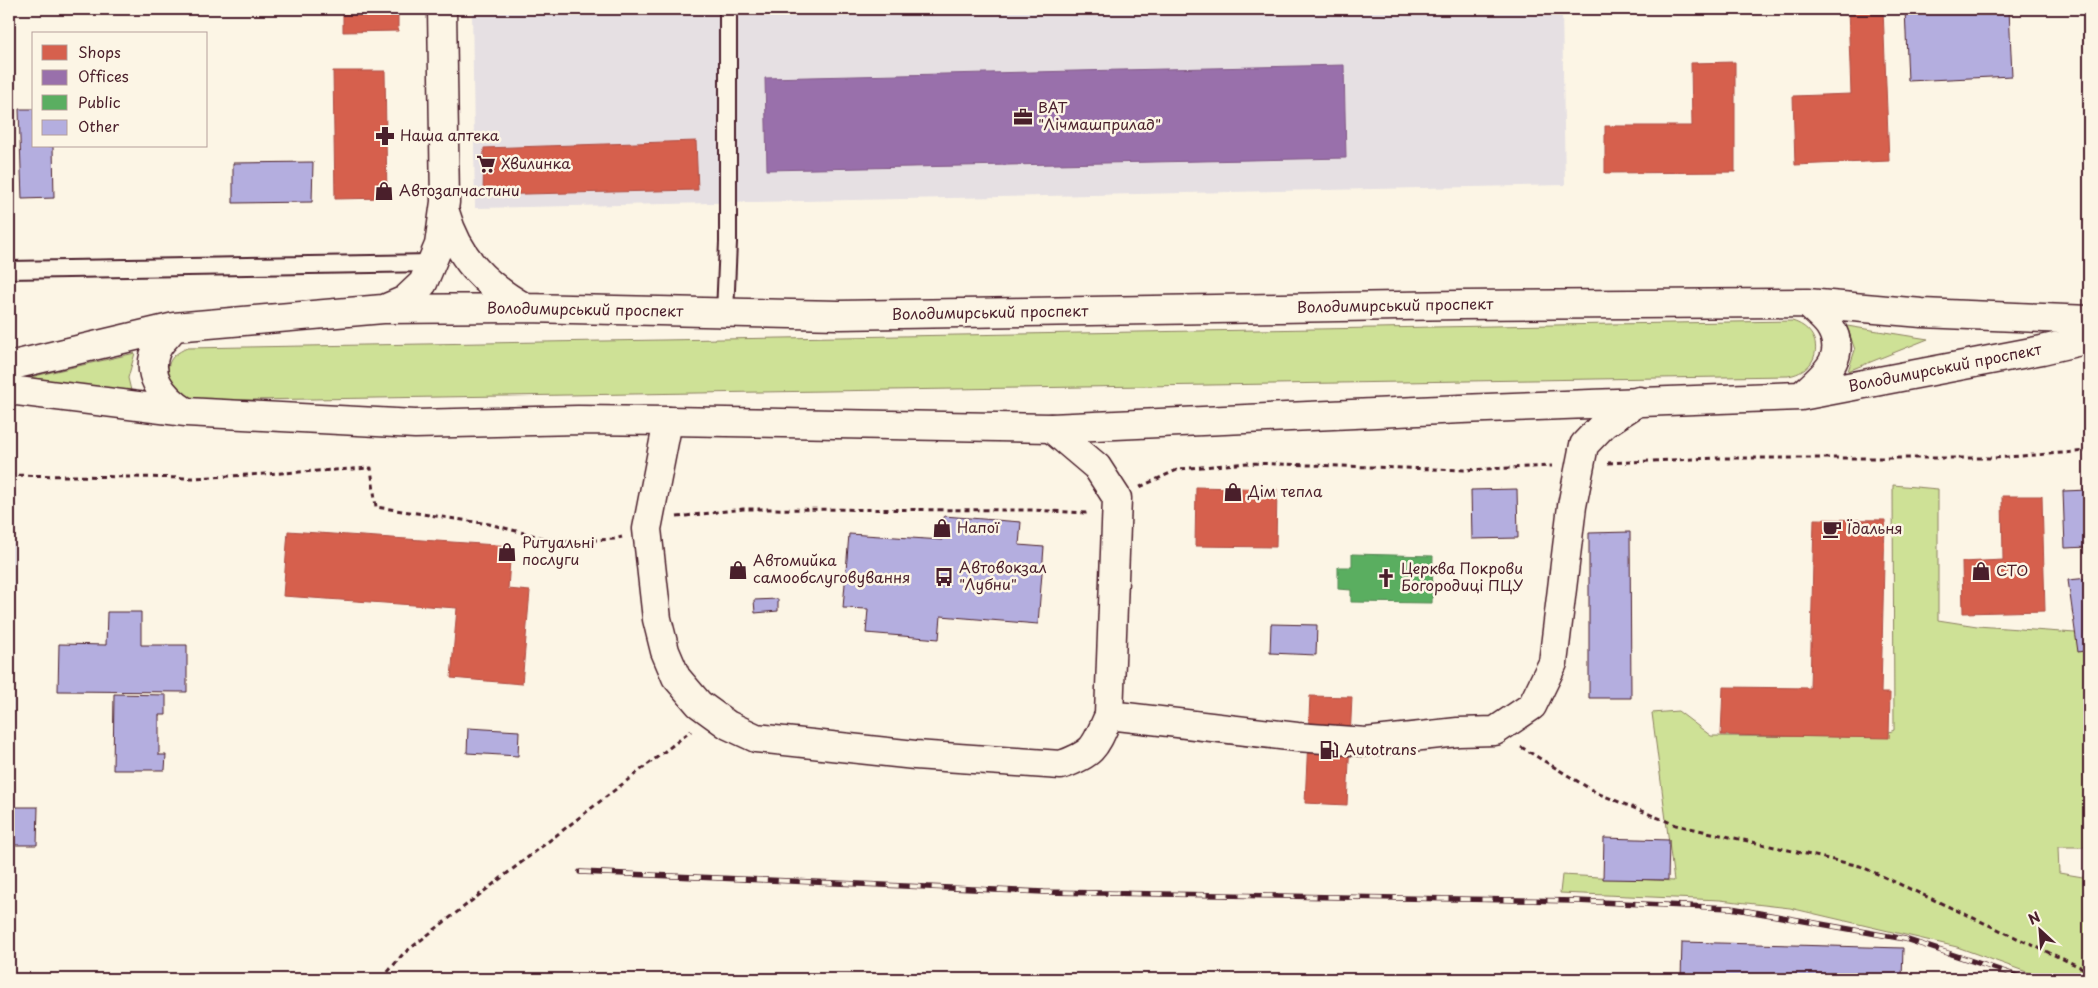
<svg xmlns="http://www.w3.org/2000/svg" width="2098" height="988" font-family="'Playpen Sans',sans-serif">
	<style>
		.built { fill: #e6e0e3 }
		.green { fill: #cee196; stroke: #8c8060 }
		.shops { fill: #d6604d; stroke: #ac4c43 }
		.offices { fill: #9970ab; stroke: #815885 }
		.public { fill: #5aae61; stroke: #558351 }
		.building { fill: #b4aedf; stroke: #4a1f2b }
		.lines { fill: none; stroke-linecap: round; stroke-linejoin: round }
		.lane-casing { stroke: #4a1f2b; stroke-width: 20 }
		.street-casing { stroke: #4a1f2b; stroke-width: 31 }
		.secondary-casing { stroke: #4a1f2b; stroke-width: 31 }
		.path { stroke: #4a1f2b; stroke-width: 3; stroke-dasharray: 5 4; stroke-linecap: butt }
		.lane { stroke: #fcf5e5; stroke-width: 16 }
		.street { stroke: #fcf5e5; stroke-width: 28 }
		.secondary { stroke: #fcf5e5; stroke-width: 28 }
		.rail-casing { stroke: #4a1f2b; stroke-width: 5.5 }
		.rail { stroke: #fcf5e5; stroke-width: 4; stroke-dasharray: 11; stroke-linecap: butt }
		.labels { text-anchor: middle; stroke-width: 5; stroke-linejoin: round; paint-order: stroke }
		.poi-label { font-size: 15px; fill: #4a1f2b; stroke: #fcf5e5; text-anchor: start }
		.street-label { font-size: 15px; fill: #4a1f2b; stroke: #fcf5e5 }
	</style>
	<rect width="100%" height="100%" fill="#fcf5e5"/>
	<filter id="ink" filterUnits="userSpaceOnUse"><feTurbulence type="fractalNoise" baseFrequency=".02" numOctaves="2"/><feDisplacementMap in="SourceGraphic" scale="10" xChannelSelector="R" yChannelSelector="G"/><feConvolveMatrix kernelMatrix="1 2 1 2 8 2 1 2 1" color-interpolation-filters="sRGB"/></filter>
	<g filter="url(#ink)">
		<path class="built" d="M472,9H1562L1565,185L475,208Z
			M9,514H14L15,795L9,796Z"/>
		<path class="green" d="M1792,321C1826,331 1822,371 1788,376L184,401L168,385C167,365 167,357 187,348Z
			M1847,326L1928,339L1848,371L1855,350Z
			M135,353L128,378L133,399L26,378Z
			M1893,485L1938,489V620L1977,626L2089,634V847H2058L2059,873L2089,878V979H2046L1957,947L1790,908L1720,900L1560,893L1562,875L1674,881L1652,713L1678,711L1711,736L1878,737L1894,730Z"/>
		<path class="shops" d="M343,9H398V31L343,32Z
			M1848,9H1883L1889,161L1795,165L1793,96L1851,94Z
			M1735,62V172L1605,173V126H1692L1691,63Z
			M333,71H385L387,198L335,199Z
			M696,141L698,190L483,195L484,148Z
			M1196,487L1277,489L1276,547L1195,546Z
			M2002,496H2042L2045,611L1963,613L1962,562L2003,560Z
			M1814,519L1885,520L1881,693H1890L1889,738L1721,735L1723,687L1810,688Z
			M288,531L511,546L508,589L530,591L522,684L451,678L457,608L283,596Z
			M1310,696L1352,697L1347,805L1305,803Z"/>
		<path class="offices" d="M1344,65L1346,158L767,170L765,78Z"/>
		<path class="public" d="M1352,554L1433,556L1432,603L1351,602V590L1338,589V567H1352Z"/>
		<path class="building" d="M1905,9H2009L2012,76L1908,81Z
			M19,109H34V146H53L54,198L22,199Z
			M313,162L312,202L233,203V163Z
			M1517,489L1518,538L1472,539L1471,490Z
			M2089,490V547L2065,548L2063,491Z
			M944,516L1021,522L1019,545L1044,547L1038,624L941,616L939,639L866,633L868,609L843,608L849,534L942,540Z
			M1630,532L1631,698H1589V533Z
			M2089,578V650L2078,652L2068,580Z
			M778,599V611L755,613L754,600Z
			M107,612H141V645H187V692L58,691L59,644L106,645Z
			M1271,624L1317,625L1316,655L1270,653Z
			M114,694L166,695V715H159V755H166L165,770H113Z
			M468,728L519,731L518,756L467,753Z
			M9,807H38L37,845H9Z
			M1604,838L1669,840L1668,880L1603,879Z
			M1682,942L1903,948L1902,979H1681Z"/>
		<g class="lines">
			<g class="lane-casing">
				<path id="lane" d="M9,270L433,263
					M725,313L728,242V9"/>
			</g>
			<g class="street-casing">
				<path id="street" d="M668,421L647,529L657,619L665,651L676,677L699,704L728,725L756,738L915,755L1061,765C1095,753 1095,747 1109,715L1117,498L1097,467L1051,428
					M1109,715L1297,737L1366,742L1458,732L1495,731L1532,706L1553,663L1572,506L1584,445L1604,424L1639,401"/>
			</g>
			<g class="secondary-casing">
				<path id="secondary" d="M445,212C458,258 485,285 526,308
					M384,309L405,300L423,283L439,245L445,202L442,9
					M9,366L174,327
					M9,390L186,412L415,424L578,420L668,421L1051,428L1461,409L1801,396C1823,376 1850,357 1829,325C1823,317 1814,310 1807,303
					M1801,396L2042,350L2089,339
					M186,412C163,398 142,373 159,345C163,339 170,333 174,327L383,309L526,308L839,315L1459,305L1807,303L1922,313L2089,320"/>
			</g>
			<path class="path" d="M1608,463L1716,458H1994L2089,451
				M9,475L192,478L371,468L376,507L489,524L559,542L614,539L622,537
				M1140,487L1179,469L1248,463L1464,470L1552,466
				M677,517L743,509L1034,510L1086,513L1090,512
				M1521,747L1597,793L1676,825L1860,866L2089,971
				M382,979L403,954L691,731"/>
			<use href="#lane" class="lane"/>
			<use href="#street" class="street"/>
			<use href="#secondary" class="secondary"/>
			<g class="rail-casing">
				<path id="rail" d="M580,872L1044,892L1576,901L1731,908L1905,939L2027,979"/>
			</g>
			<use href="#rail" class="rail"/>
		</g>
	</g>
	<defs>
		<g id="office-bare" transform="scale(1.5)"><path d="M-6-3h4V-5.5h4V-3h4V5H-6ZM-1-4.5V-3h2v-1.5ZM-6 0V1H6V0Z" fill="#4a1f2b" stroke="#fcf5e5" stroke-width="2.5" paint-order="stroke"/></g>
		<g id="pharmacy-bare" transform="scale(1.5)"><path d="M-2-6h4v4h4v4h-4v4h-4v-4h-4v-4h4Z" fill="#4a1f2b" stroke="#fcf5e5" stroke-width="2.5" paint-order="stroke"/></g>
		<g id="supermarket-bare" transform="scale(1.5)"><path d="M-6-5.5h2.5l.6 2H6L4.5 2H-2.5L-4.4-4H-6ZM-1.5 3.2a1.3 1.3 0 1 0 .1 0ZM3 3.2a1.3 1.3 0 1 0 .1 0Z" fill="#4a1f2b" stroke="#fcf5e5" stroke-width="2.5" paint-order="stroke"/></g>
		<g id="shop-bare" transform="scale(1.5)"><path d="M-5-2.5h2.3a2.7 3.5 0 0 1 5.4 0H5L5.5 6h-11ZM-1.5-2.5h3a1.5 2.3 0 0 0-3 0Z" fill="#4a1f2b" stroke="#fcf5e5" stroke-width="2.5" paint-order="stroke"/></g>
		<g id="cafe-bare" transform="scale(1.5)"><path d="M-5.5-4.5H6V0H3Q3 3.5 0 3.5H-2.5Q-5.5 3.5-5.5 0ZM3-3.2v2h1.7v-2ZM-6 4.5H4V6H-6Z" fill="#4a1f2b" stroke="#fcf5e5" stroke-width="2.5" paint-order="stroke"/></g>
		<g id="bus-bare" transform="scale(1.5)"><path d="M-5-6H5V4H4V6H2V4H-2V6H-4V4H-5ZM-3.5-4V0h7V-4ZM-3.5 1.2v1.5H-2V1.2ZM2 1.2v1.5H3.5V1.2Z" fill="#4a1f2b" stroke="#fcf5e5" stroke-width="2.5" paint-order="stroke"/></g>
		<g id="church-bare" transform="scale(1.5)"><path d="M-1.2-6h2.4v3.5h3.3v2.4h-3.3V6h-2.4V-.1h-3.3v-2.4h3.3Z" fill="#4a1f2b" stroke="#fcf5e5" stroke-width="2.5" paint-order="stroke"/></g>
		<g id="fuel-bare" transform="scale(1.5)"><path d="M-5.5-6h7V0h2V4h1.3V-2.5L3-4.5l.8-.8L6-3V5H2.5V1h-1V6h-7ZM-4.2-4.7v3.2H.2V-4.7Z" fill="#4a1f2b" stroke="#fcf5e5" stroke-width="2.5" paint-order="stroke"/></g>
	</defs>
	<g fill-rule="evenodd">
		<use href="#office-bare" x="1023" y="117"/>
		<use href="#pharmacy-bare" x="385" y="136"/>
		<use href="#supermarket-bare" x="486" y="164"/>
		<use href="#shop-bare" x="384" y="191"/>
		<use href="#shop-bare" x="1233" y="492"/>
		<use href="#shop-bare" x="942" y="528"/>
		<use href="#cafe-bare" x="1832" y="529"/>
		<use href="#shop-bare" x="507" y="552"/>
		<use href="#shop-bare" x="738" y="570"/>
		<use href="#shop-bare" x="1981" y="571"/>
		<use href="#bus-bare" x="944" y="577"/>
		<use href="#church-bare" x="1386" y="578"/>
		<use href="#fuel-bare" x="1329" y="750"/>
	</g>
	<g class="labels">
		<g class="poi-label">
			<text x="1038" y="113">ВАТ<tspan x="1038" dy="17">"Лічмашприлад"</tspan></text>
			<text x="400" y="141">Наша аптека</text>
			<text x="501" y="169">Хвилинка</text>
			<text x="399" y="196">Автозапчастини</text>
			<text x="1248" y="497">Дім тепла</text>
			<text x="957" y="533">Напої</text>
			<text x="1847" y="534">Їдальня</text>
			<text x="522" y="548">Ритуальні<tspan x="522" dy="17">послуги</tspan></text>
			<text x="753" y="566">Автомийка<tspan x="753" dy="17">самообслуговування</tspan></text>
			<text x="959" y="573">Автовокзал<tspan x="959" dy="17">"Лубни"</tspan></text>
			<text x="1401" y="574">Церква Покрови<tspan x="1401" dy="17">Богородиці ПЦУ</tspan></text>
			<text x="1996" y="576">СТО</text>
			<text x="1344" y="755">Autotrans</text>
		</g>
		<g class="street-label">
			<text transform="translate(1395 306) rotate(-1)" y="5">Володимирський проспект</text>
			<text transform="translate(585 310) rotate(1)" y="5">Володимирський проспект</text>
			<text transform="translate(990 313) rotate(-1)" y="5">Володимирський проспект</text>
			<text transform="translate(1945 368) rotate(-11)" y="5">Володимирський проспект</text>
		</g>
	</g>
	<rect width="2098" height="988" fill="none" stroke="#fcf5e5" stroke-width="30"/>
	<rect x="15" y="15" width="2068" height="958" fill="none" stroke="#4a1f2b" stroke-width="2" filter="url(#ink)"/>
	<rect x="32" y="32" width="175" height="115" fill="#fcf5e5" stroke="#b59f9b"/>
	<rect x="42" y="45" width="25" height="15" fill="#d6604d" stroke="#b59f9b"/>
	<text x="78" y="58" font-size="15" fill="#4a1f2b">Shops</text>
	<rect x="42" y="70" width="25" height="15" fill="#9970ab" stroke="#b59f9b"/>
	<text x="78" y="82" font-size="15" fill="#4a1f2b">Offices</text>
	<rect x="42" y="95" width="25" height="15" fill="#5aae61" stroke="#b59f9b"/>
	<text x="78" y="108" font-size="15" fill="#4a1f2b">Public</text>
	<rect x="42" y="120" width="25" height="15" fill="#b4aedf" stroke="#b59f9b"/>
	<text x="78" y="132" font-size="15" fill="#4a1f2b">Other</text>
	<g transform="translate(2040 930) rotate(334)" stroke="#fcf5e5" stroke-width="4" paint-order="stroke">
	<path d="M0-4L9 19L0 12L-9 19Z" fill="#4a1f2b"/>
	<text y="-8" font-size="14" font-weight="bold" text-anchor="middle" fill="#4a1f2b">N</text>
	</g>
</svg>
